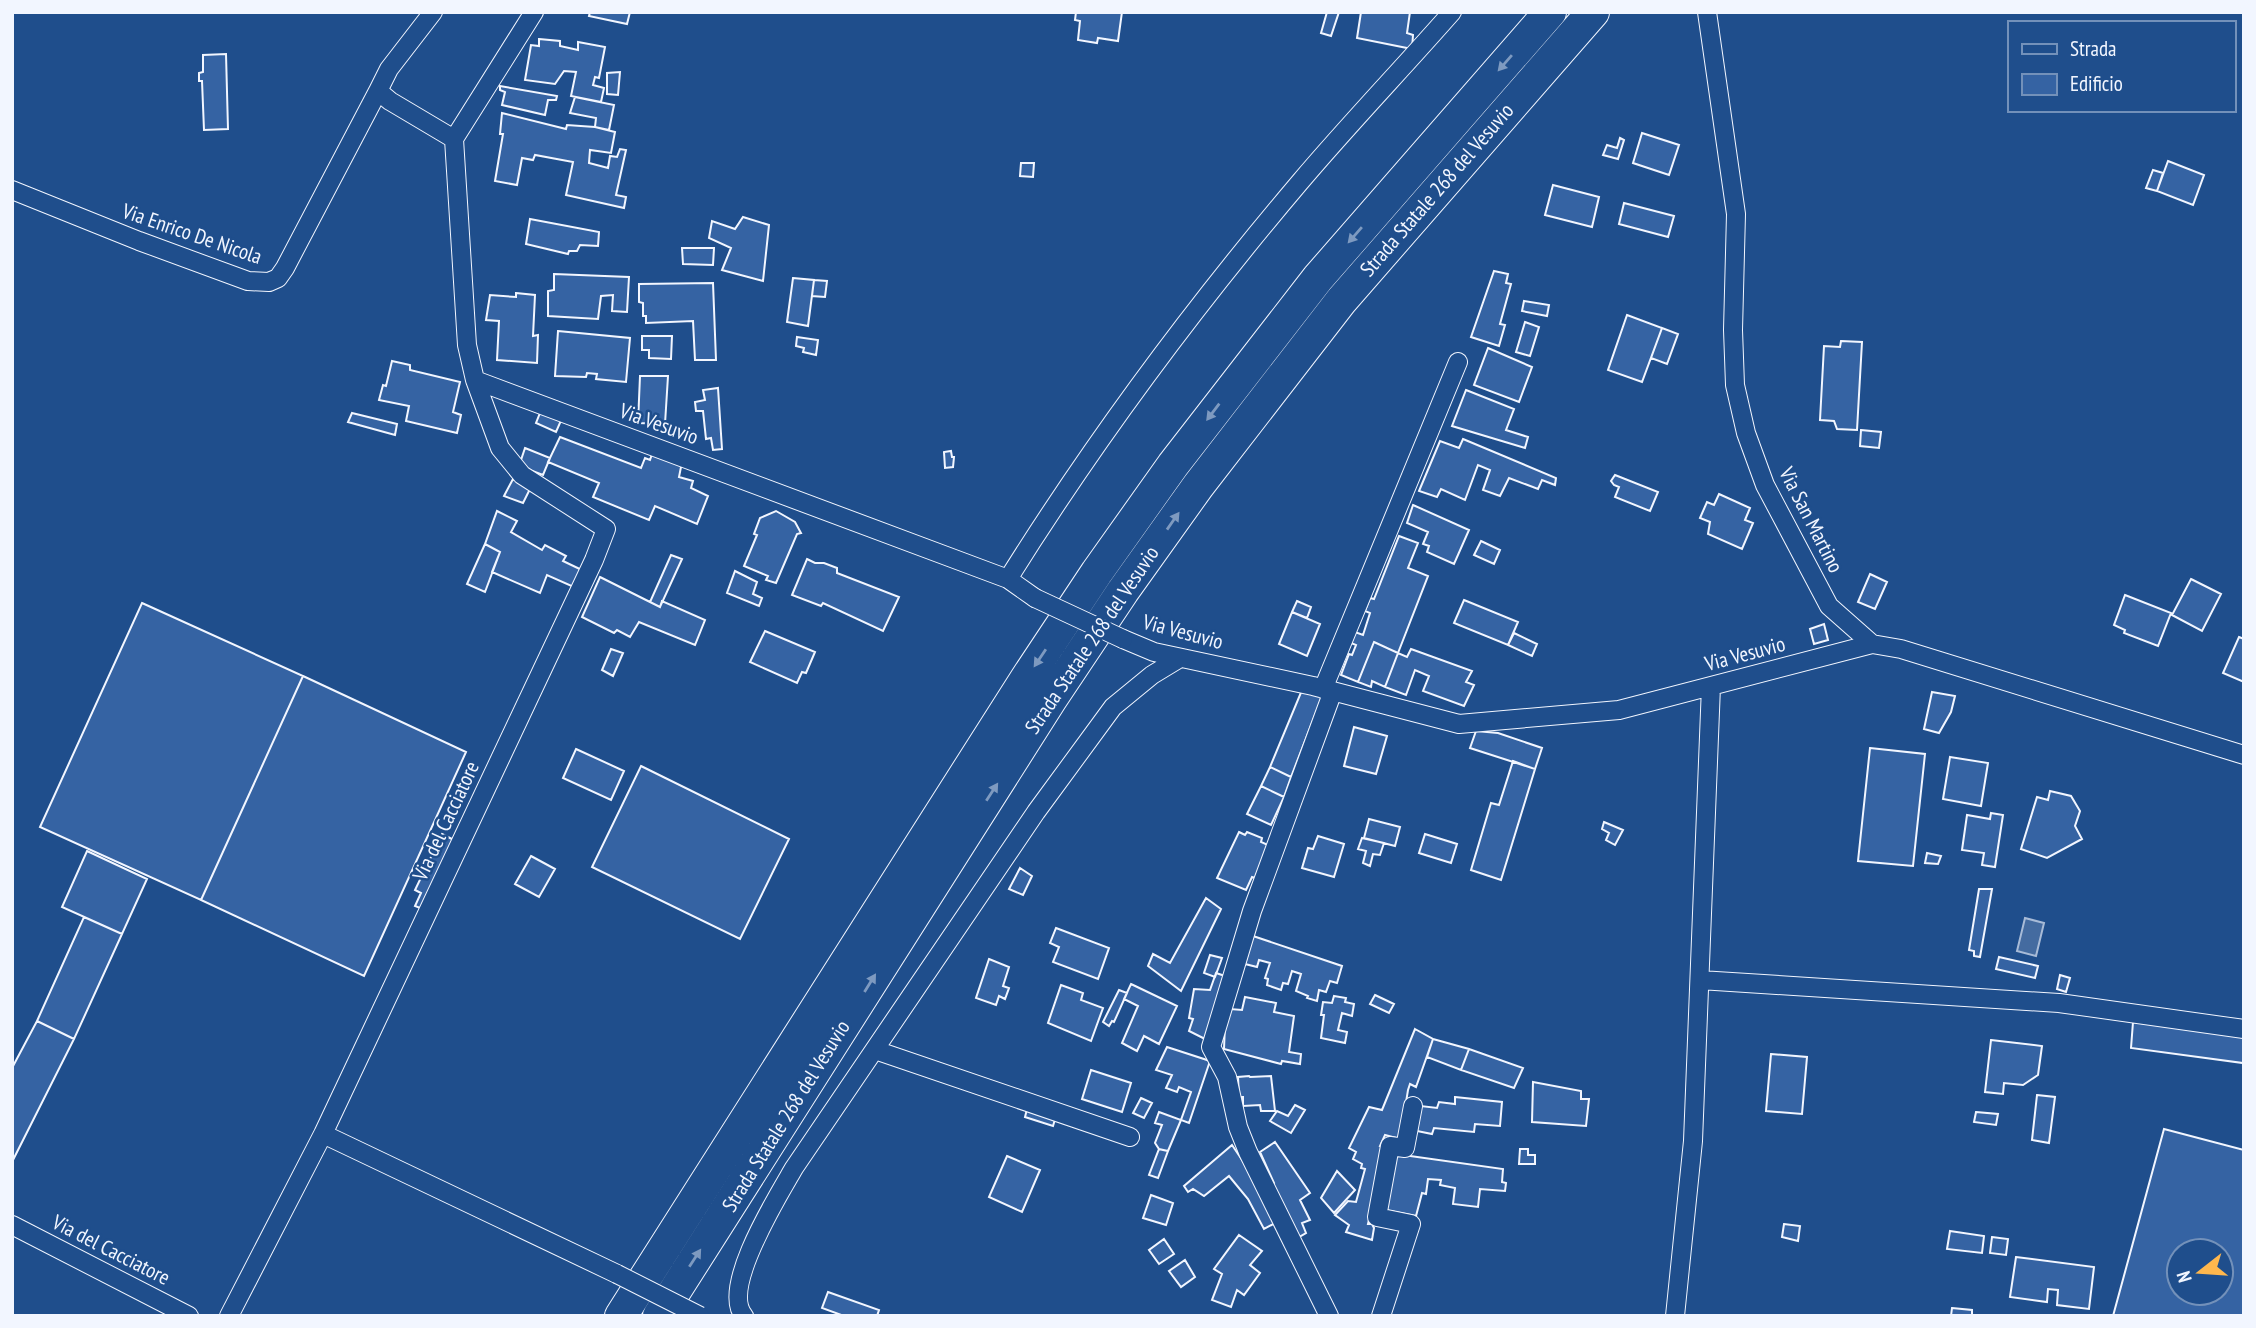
<svg xmlns="http://www.w3.org/2000/svg" width="2256" height="1328" font-family="'PT Sans Narrow',sans-serif">
	<style>
		.water { fill: #446ba0; stroke: #a8bbd7; stroke-width: 2 }
		.building { fill: #3563a3; stroke: #f2f6ff; stroke-width: 2; fill-rule: evenodd }
		.lines { fill: none; stroke-linecap: round; stroke-linejoin: round }
		.street-casing { stroke: #f2f6ff; stroke-width: 20 }
		.highway-casing { stroke: #f2f6ff; stroke-width: 34 }
		.street { stroke: #1f4e8c; stroke-width: 18 }
		.highway { stroke: #1f4e8c; stroke-width: 32 }
		.street-bridge-casing { stroke: #f2f6ff; stroke-width: 20; stroke-linecap: butt }
		.street-bridge { stroke: #1f4e8c; stroke-width: 18 }
		.oneway { fill: #7e9ac0 }
		.labels { text-anchor: middle; stroke-width: 5; stroke-linejoin: round; paint-order: stroke }
		.street-label { font-size: 21px; fill: #f2f6ff; stroke: #1f4e8c }
	</style>
	<rect width="100%" height="100%" fill="#1f4e8c"/>
	<path class="water" d="M2025,918L2044,923L2036,956L2017,951Z"/>
	<path class="building" d="M590,12H630L627,24L589,16Z
		M1076,12H1122L1118,41L1098,38L1097,43L1078,40L1080,21L1075,20Z
		M1327,12H1339L1331,36L1321,33Z
		M1361,12H1410L1407,33L1413,35L1412,49L1357,38Z
		M539,39L560,41V46L578,50V42L605,47L599,78L595,77L593,85L604,88L601,102L571,96L576,72L564,71L555,84L525,80L531,45L539,46Z
		M226,54L228,129L204,130L202,81H199V73L203,72V55Z
		M620,72L618,95L607,94V73Z
		M500,86L557,96L556,100H548L545,115L502,105L505,92L500,90Z
		M575,97L614,105L609,130L595,127L596,118L570,113Z
		M502,113L566,129L567,125L595,127L615,132L611,153L590,150L589,163L608,168L610,156L617,157L620,149L626,150L616,195L626,197L624,208L566,195L573,162L535,155L533,160L522,158L517,185L495,181L503,134H500Z
		M1642,133L1679,145L1669,175L1633,163Z
		M1620,138L1624,140L1618,159L1603,155L1607,145L1617,148Z
		M2168,161L2204,175L2193,205L2157,191Z
		M1021,163H1034L1033,177L1020,176Z
		M2153,170L2163,173L2157,191L2146,188Z
		M1553,185L1599,197L1592,227L1545,215Z
		M1624,203L1674,216L1668,237L1619,224Z
		M743,217L769,225L763,281L722,270L731,248L709,238L712,221L735,229Z
		M530,219L599,232L598,246L580,245L577,251H569L568,254L526,244Z
		M682,248H714L713,265L683,264Z
		M1494,271L1508,274L1506,283L1511,284L1500,324L1505,325L1499,346L1471,337Z
		M554,274L629,277L627,312L612,311L613,295L601,296L598,319L548,316V291L554,290Z
		M793,278L814,280L808,326L787,322Z
		M814,280L827,281L825,297L812,296Z
		M713,283L716,360H695L693,321L646,323V316H643V303L639,302V284Z
		M516,293L535,295L533,336L538,335L537,363L497,360L499,321L486,320L490,295L516,297Z
		M1524,301L1549,305L1547,316L1522,311Z
		M1627,315L1662,328L1642,382L1608,370Z
		M1525,322L1539,327L1530,356L1516,352Z
		M1662,328L1678,334L1667,364L1651,358Z
		M558,331L630,338L626,382L596,379L597,374L587,373L586,377L555,376Z
		M642,336H672L671,359L649,358V350H642Z
		M797,337L818,340L816,355L803,352L804,348L796,346Z
		M1841,341L1862,342L1857,430L1837,429L1834,421L1820,420L1824,346L1840,347Z
		M1488,348L1532,367L1519,402L1474,385Z
		M392,361L410,365V370L460,382L453,412L461,415L457,433L406,421L409,406L379,400L383,385L386,386Z
		M640,376H668L665,424L638,423Z
		M718,388L722,449L713,450L711,438L706,439L703,411H696L695,402L705,400L703,390Z
		M1466,390L1514,409L1506,430L1528,437L1525,448L1452,426Z
		M542,408L563,416L556,432L536,423Z
		M352,413L397,424L395,435L348,422Z
		M1861,430L1881,432L1879,448L1860,446Z
		M560,437L641,468L645,458L650,460L653,451L682,462L679,477L693,481L691,488L708,496L697,524L655,506L649,520L593,497L599,483L548,462Z
		M1463,439L1556,478L1555,485L1542,480L1538,489L1509,478L1500,496L1483,490L1490,470L1478,465L1465,500L1441,489L1437,497L1419,491L1440,441L1459,448Z
		M525,448L550,458L543,475L519,466Z
		M951,451L952,457H954L953,467L945,468L944,452Z
		M1615,475L1658,492L1650,511L1615,497L1619,487L1614,485L1611,481Z
		M513,479L531,487L523,503L504,496Z
		M1719,494L1750,508L1745,520L1753,523L1742,549L1708,534L1710,522L1700,518L1707,502L1714,505Z
		M1413,505L1469,530L1454,564L1427,552L1429,546L1423,544L1428,532L1407,523Z
		M497,511L517,521L511,532L542,550L545,545L566,556L563,561L584,571L576,588L547,575L540,593L492,572L500,552L485,544Z
		M776,511L795,522L801,533L797,534L776,583L766,580L768,576L744,566L757,535L754,534L760,518Z
		M1399,536L1418,543L1408,568L1428,576L1398,653L1374,642L1358,682L1341,675L1349,654L1352,655L1356,645L1351,643L1355,632L1363,635L1370,613L1365,611L1370,598L1374,599Z
		M1481,541L1500,550L1494,564L1474,555Z
		M485,544L500,552L485,592L467,584Z
		M671,555L682,559L660,607L650,602Z
		M807,559L815,563H824L837,568V573L899,597L883,631L823,603L821,606L792,595Z
		M735,571L757,582L753,594L762,598L759,606L727,593Z
		M1870,574L1887,582L1875,609L1858,602Z
		M600,577L660,607L662,601L705,620L695,645L639,622L630,637L617,630L614,633L582,617Z
		M2191,579L2221,594L2202,631L2172,615Z
		M2125,595L2171,613L2158,646L2124,633L2125,630L2114,625Z
		M1464,600L1518,622L1508,645L1454,623Z
		M1297,601L1311,607L1307,618L1292,612Z
		M142,603L303,676L201,900L40,827Z
		M1292,612L1320,624L1307,656L1279,644Z
		M1824,624L1828,640L1814,644L1810,629Z
		M765,631L815,652L806,673L802,672L797,683L750,662Z
		M1514,633L1537,644L1532,656L1508,645Z
		M2239,637L2244,639V682L2223,673Z
		M1374,642L1398,653L1385,687L1372,681L1371,687L1358,682Z
		M611,649L623,653L613,676L602,670Z
		M1411,649L1472,671L1466,682L1474,685L1464,706L1423,691L1429,676L1415,670L1406,695L1385,687L1398,653L1407,657Z
		M303,676L466,752L364,976L201,900Z
		M1302,690L1322,697L1291,777L1270,767Z
		M1932,692L1955,696L1951,712L1939,733L1924,729Z
		M1354,727L1387,736L1376,774L1344,766Z
		M1476,731L1498,733L1542,748L1535,769L1470,748Z
		M1870,748L1925,754L1913,866L1858,861Z
		M576,749L624,771L611,800L563,778Z
		M1950,757L1988,763L1981,806L1943,799Z
		M1513,761L1535,769L1501,880L1471,870L1491,803L1499,805Z
		M641,766L789,839L740,939L592,867Z
		M1270,767L1291,777L1284,797L1261,786Z
		M1261,786L1284,797L1271,825L1247,814Z
		M2050,791L2071,796L2080,811L2075,826L2082,839L2047,858L2021,849L2037,797L2048,800Z
		M1991,813L2003,815L1995,867L1982,865L1984,853L1962,850L1967,815L1990,819Z
		M1369,819L1400,827L1395,846L1364,838Z
		M1604,822L1623,830L1615,845L1606,840L1609,833L1602,829Z
		M1239,832L1245,835L1247,832L1262,838L1261,842L1268,845L1255,878L1252,877L1246,890L1217,878Z
		M442,834L456,841L425,910L415,906L421,893L415,890Z
		M1425,834L1457,844L1451,863L1419,853Z
		M1318,836L1344,844L1334,877L1302,868L1308,848L1313,849Z
		M1362,838L1384,843L1380,855L1373,854L1370,866L1363,863L1366,851L1358,849Z
		M87,851L147,879L122,934L62,907Z
		M1927,853L1941,856L1938,864L1925,863Z
		M531,856L555,869L539,897L515,884Z
		M1020,868L1032,876L1023,895L1009,889Z
		M1979,889H1992L1980,957L1974,956V951L1969,950Z
		M1206,898L1221,909L1181,991L1148,966L1153,954L1170,963Z
		M84,917L122,934L74,1039L37,1021Z
		M1056,928L1109,948L1098,979L1053,962L1059,947L1050,943Z
		M1253,936L1342,966L1337,983L1330,981L1326,992L1319,990L1317,1001L1307,998L1308,996L1296,991L1301,974L1292,971L1288,984L1283,983L1281,990L1267,985L1268,979L1265,978L1270,963L1259,960L1257,967L1245,964Z
		M1210,955L1222,958L1215,977L1204,973Z
		M1999,957L2038,966L2035,978L1996,969Z
		M989,959L1009,967L1003,986L1009,988L1005,999L999,996L996,1005L976,998Z
		M1216,973L1228,977L1207,1040L1189,1031L1193,1019L1189,1018L1194,989L1210,990Z
		M2060,975L2070,978L2066,992L2057,989Z
		M1131,984L1177,1006L1159,1044L1144,1036L1137,1051L1122,1043L1138,1006L1124,999Z
		M1061,985L1083,993L1081,1000L1103,1008L1091,1041L1048,1023Z
		M1119,990L1127,993L1114,1022L1112,1021L1109,1026L1103,1022Z
		M1375,995L1394,1004L1389,1013L1370,1004Z
		M1334,996L1346,998L1345,1002L1354,1004L1352,1016L1342,1013L1338,1030L1347,1032L1345,1043L1321,1038L1324,1015H1321L1323,1002L1332,1003Z
		M1245,997L1276,1003L1274,1012L1294,1016L1289,1052L1301,1054L1300,1064L1282,1061L1281,1064L1224,1049L1225,1024L1230,1009L1242,1010Z
		M37,1021L74,1039L12,1162V1068Z
		M2133,1022L2244,1036L2243,1063L2131,1048Z
		M1415,1029L1433,1039L1416,1087L1410,1084L1408,1090L1400,1139L1385,1135L1380,1146L1385,1147L1368,1224H1372L1374,1228L1372,1240L1346,1232L1349,1225L1335,1215L1348,1201L1356,1202L1365,1169L1361,1168L1362,1164L1353,1159L1356,1152L1349,1148L1369,1107L1382,1110Z
		M1433,1039L1469,1049L1461,1070L1427,1057Z
		M1991,1040L2042,1046L2038,1075L2023,1085L2004,1083L2003,1094L1985,1092Z
		M1167,1047L1210,1061L1189,1123L1181,1120L1191,1092L1179,1087L1177,1092L1166,1088L1172,1075L1156,1070Z
		M1469,1049L1523,1068L1514,1088L1461,1070Z
		M1771,1054L1807,1057L1802,1114L1766,1111Z
		M1091,1070L1131,1083L1122,1112L1082,1099Z
		M1249,1076L1250,1077L1271,1076L1275,1111H1261L1260,1105L1243,1106V1097H1239L1238,1077Z
		M1533,1082L1581,1091V1099H1589L1586,1126L1532,1122Z
		M2037,1095L2055,1097L2049,1143L2032,1140Z
		M1455,1097L1502,1102L1500,1126L1475,1124L1474,1132L1434,1128L1432,1134L1417,1131L1421,1106L1437,1108L1439,1102L1455,1104Z
		M1141,1098L1152,1103L1144,1118L1133,1113Z
		M1295,1105L1305,1110L1291,1133L1270,1121L1277,1111L1288,1116Z
		M1027,1109L1056,1116L1053,1126L1025,1117Z
		M1159,1112L1181,1120L1168,1151L1159,1149L1155,1143L1162,1125L1155,1123Z
		M1976,1112L1998,1114L1996,1125L1974,1122Z
		M2164,1129L2244,1150V1316H2113ZM2179,1251H2221V1293H2179Z
		M1275,1142L1310,1193L1300,1200L1310,1220L1302,1223L1306,1233L1299,1237L1272,1185L1274,1183L1260,1152Z
		M1232,1145L1259,1185L1277,1222L1264,1229L1248,1199L1229,1176L1204,1196L1193,1189L1188,1192L1184,1186Z
		M1159,1149L1168,1151L1158,1178L1149,1175Z
		M1520,1149H1528V1155H1535V1164H1519Z
		M1396,1154L1503,1169L1502,1182L1506,1183L1505,1191L1480,1189L1478,1207L1453,1204L1455,1188L1440,1185L1441,1180L1428,1179L1426,1194L1422,1193L1416,1216L1385,1210Z
		M1007,1156L1040,1170L1022,1212L989,1197Z
		M1337,1171L1355,1190L1334,1213L1321,1198Z
		M1151,1195L1173,1203L1166,1225L1143,1218Z
		M1784,1224L1800,1226L1798,1241L1782,1237Z
		M1950,1231L1984,1236L1982,1253L1947,1249Z
		M1239,1235L1262,1251L1250,1265L1260,1273L1244,1295L1237,1290L1231,1307L1212,1300L1222,1274L1214,1269Z
		M1992,1237L2008,1239L2006,1255L1990,1253Z
		M1164,1239L1174,1254L1159,1264L1149,1250Z
		M2016,1257L2094,1267L2089,1309L2057,1305L2058,1290L2048,1289L2047,1302L2010,1297Z
		M1185,1260L1195,1277L1181,1287L1169,1271Z
		M828,1292L879,1310L877,1316H844L822,1308Z
		M1952,1308L1972,1310V1316H1951Z"/>
	<g class="lines">
		<g class="street-casing">
			<path id="street" d="M1707,12L1736,214L1733,330L1735,385L1746,433L1765,485L1829,606L1872,644L1901,649L2244,755
				M454,139L534,12
				M12,190L139,241L248,281L269,282L278,278L285,268L378,91
				M475,380L1008,579L1035,598
				M1008,579C1095,440 1194,307 1300,182C1349,124 1402,69 1452,12
				M1123,639L1154,652L1313,686L1459,724L1619,710L1872,644
				M1323,689L1458,362
				M1700,980L2059,1003L2244,1029
				M875,1050L1130,1137
				M323,1134L617,1274
				M12,1225L189,1316
				M229,1316L323,1134L594,560L606,529L522,475L500,448L475,380L467,345L454,139L390,101L378,91L389,69L433,12
				M744,1316C720,1288 778,1196 794,1168L1036,812L1113,707L1152,675L1180,658
				M1329,1316L1248,1152L1238,1127L1227,1077L1211,1047L1252,911L1333,691
				M1381,1316L1411,1224L1377,1217L1390,1146L1405,1148L1413,1106
				M1675,1316L1693,1141L1711,686"/>
		</g>
		<g class="highway-casing">
			<path id="highway" d="M621,1316L1026,679L1097,572L1173,465L1318,278L1550,12
				M659,1316L1051,699L1123,591L1198,486L1341,301L1593,12"/>
		</g>
		<use href="#street" class="street"/>
		<use href="#highway" class="highway"/>
		<g class="street-bridge-casing">
			<path id="street-bridge" d="M1035,598L1123,639
				M617,1274L700,1316"/>
		</g>
		<use href="#street-bridge" class="street-bridge"/>
	</g>
	<defs><path id="oneway-solid" d="M-6-.8H1V-3.2L6.5 0L1 3.2V.8H-6Z" transform="scale(1.75)"/></defs>
	<g class="oneway">
		<use href="#oneway-solid" transform="translate(1505 63) rotate(131)"/>
		<use href="#oneway-solid" transform="translate(1355 235) rotate(131)"/>
		<use href="#oneway-solid" transform="translate(1213 412) rotate(127)"/>
		<use href="#oneway-solid" transform="translate(1173 521) rotate(-55)"/>
		<use href="#oneway-solid" transform="translate(1040 658) rotate(124)"/>
		<use href="#oneway-solid" transform="translate(992 792) rotate(-57)"/>
		<use href="#oneway-solid" transform="translate(870 983) rotate(-58)"/>
		<use href="#oneway-solid" transform="translate(695 1258) rotate(-57)"/>
	</g>
	<g class="labels">
		<g class="street-label">
			<text transform="translate(1437 190) rotate(-49)" y="7">Strada Statale 268 del Vesuvio</text>
			<text transform="translate(192 234) rotate(19)" y="7">Via Enrico De Nicola</text>
			<text transform="translate(659 424) rotate(20)" y="7">Via Vesuvio</text>
			<text transform="translate(1811 520) rotate(63)" y="7">Via San Martino</text>
			<text transform="translate(1183 632) rotate(15)" y="7">Via Vesuvio</text>
			<text transform="translate(1092 640) rotate(-56)" y="7">Strada Statale 268 del Vesuvio</text>
			<text transform="translate(1745 654) rotate(-15)" y="7">Via Vesuvio</text>
			<text transform="translate(446 821) rotate(-65)" y="7">Via del Cacciatore</text>
			<text transform="translate(786 1116) rotate(-58)" y="7">Strada Statale 268 del Vesuvio</text>
			<text transform="translate(111 1250) rotate(27)" y="7">Via del Cacciatore</text>
		</g>
	</g>
	<rect width="2256" height="1328" fill="none" stroke="#f2f6ff" stroke-width="28"/>
	<rect x="2008" y="21" width="228" height="91" fill="#1f4e8c" stroke="#7391ba" stroke-width="2"/>
	<rect x="2022" y="44" width="35" height="10" fill="#1f4e8c" stroke="#7391ba" stroke-width="2"/>
	<text x="2070" y="56" font-size="21" fill="#f2f6ff">Strada</text>
	<rect x="2022" y="74" width="35" height="21" fill="#3563a3" stroke="#7391ba" stroke-width="2"/>
	<text x="2070" y="91" font-size="21" fill="#f2f6ff">Edificio</text>
	<g transform="translate(2200 1272) rotate(253)"><circle r="33" fill="#1f4e8c" stroke="#7391ba" stroke-width="2"/>
	<path d="M0-5L12 26L0 18L-12 26Z" fill="#ffb74d"/>
	<text y="-10" font-size="19" font-weight="bold" text-anchor="middle" fill="#f2f6ff">N</text>
	</g>
</svg>
